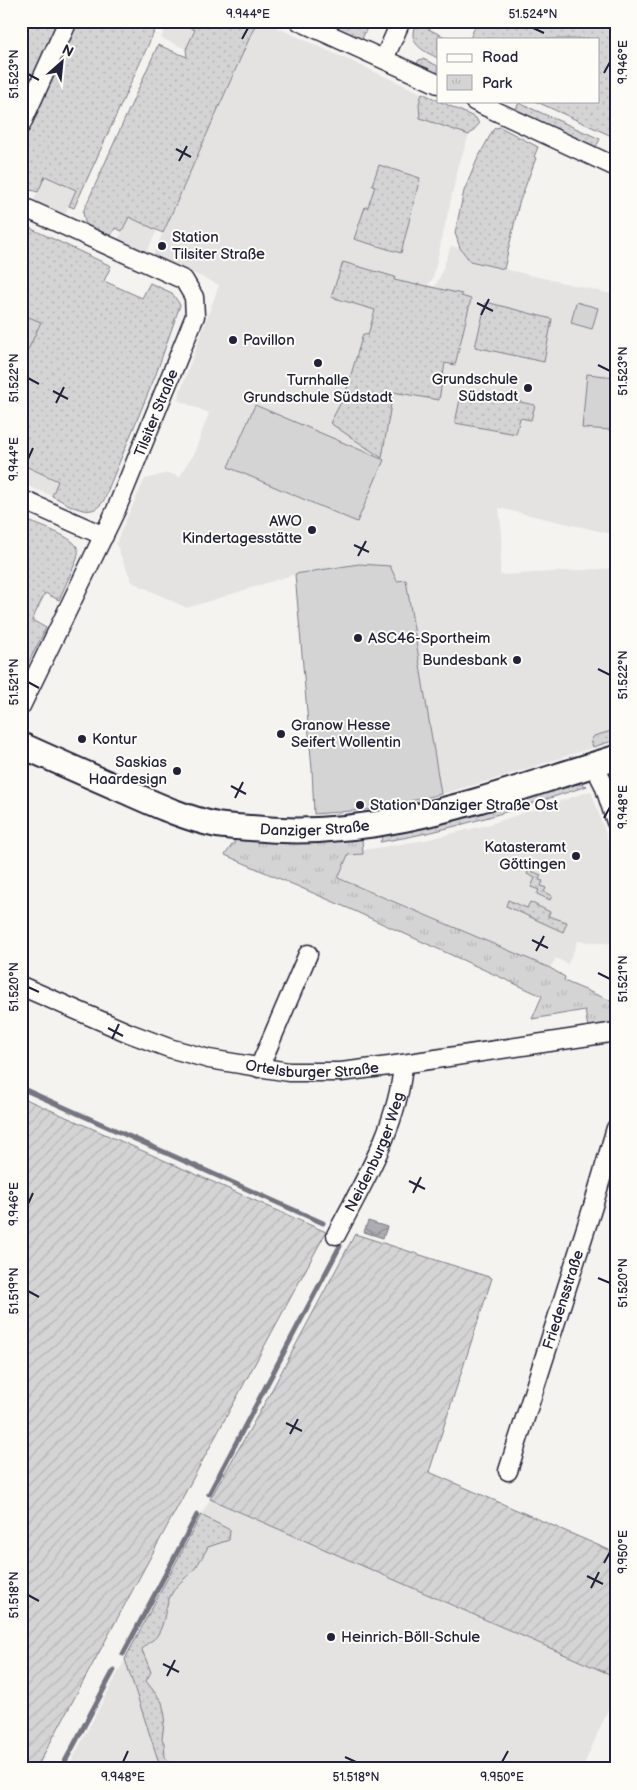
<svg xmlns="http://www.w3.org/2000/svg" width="637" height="1790" font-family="'Balsamiq Sans',sans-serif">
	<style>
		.built { fill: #e4e3e2 }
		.grass { fill: url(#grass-dots); stroke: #7c7b88 }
		.park { fill: url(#park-tufts); stroke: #7c7b88 }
		.garden { fill: url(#garden-furrows); stroke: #7c7b88 }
		.pitch { fill: #d5d4d5; stroke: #7c7b88 }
		.water { fill: url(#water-waves); stroke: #757582 }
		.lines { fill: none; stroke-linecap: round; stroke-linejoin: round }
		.stream { stroke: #757582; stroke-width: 5 }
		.street-casing { stroke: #22223b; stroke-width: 21 }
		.secondary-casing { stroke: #22223b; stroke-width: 28 }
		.street { stroke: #fdfcf7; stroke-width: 18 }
		.secondary { stroke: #fdfcf7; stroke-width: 24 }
		.ticks { fill: none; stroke: #22223b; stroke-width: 2 }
		.poi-dot { fill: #22223b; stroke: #fdfcf7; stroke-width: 2 }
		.labels { text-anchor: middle; stroke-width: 4; stroke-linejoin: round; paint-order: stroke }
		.poi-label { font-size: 15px; fill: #22223b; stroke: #fdfcf7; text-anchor: start }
		.street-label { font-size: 15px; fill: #22223b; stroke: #fdfcf7 }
		.neatline { fill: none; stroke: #22223b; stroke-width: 2 }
		.ticks-label { font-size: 12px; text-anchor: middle; fill: #22223b }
	</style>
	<defs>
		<pattern id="grass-dots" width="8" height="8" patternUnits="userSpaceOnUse" patternTransform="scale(1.25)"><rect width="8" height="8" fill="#d5d4d5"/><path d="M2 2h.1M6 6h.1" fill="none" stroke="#b7b6b8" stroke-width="1.8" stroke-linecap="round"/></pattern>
		<pattern id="park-tufts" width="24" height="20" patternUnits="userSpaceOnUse" patternTransform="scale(1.25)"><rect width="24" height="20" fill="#d5d4d5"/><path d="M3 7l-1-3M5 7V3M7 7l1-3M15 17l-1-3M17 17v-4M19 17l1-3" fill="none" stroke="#b7b6b8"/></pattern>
		<pattern id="garden-furrows" width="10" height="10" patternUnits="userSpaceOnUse" patternTransform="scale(1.25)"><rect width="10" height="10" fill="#d5d4d5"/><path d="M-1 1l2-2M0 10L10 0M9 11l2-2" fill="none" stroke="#b7b6b8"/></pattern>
		<pattern id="water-waves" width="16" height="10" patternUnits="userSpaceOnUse" patternTransform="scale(1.25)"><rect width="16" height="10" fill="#acacb2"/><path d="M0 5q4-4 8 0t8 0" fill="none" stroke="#8c8c92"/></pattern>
	</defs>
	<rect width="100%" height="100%" fill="#f4f3ef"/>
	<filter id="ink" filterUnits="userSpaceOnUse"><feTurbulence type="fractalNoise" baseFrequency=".02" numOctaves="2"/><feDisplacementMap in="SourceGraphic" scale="10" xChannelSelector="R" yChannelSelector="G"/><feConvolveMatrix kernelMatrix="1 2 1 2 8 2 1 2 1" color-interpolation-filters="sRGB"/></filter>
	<g filter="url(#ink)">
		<path class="built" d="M169,21H176L195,30L186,49L161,38Z
			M257,21H263L476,118L479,124L469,135L459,164L433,278L428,285L434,287L439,279L451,246L460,248L470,261L616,295V535L499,508L502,535L500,575L616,568V740L495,779L441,794L406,581H397L359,564L295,574L187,608L132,582L116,544L123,526L145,479L168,473L180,477L186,465L193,456L209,413L177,400L219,285L153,255Z
			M45,176L76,190L65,214L61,215L33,202Z
			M129,217L157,230L146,253L118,240Z
			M21,464L59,481L52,496L21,483Z
			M591,791L616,864V944L578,941L568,964L556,958L550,968L338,877L348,855L363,854V850L426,840L487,825Z
			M210,1499L616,1677V1691L584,1765L592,1769H67Z"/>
		<path class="grass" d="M21,21H61L21,110Z
			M74,21H159L74,208L69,206L76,190L45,176L38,192L31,190L26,198L21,196V138Z
			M182,21H257L163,233L129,217L122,231L115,228L111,236L87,225L85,222L83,212L158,45L187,57L186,49L195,30L181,23Z
			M317,21H370L361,41Z
			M477,21H616V138L535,101H598V39H470Z
			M416,23L449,39H438V58C423,51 406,43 416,23Z
			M423,59L438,66V75L416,65L419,60Z
			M422,93L476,118L479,124L469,135L420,118L419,104Z
			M519,103L600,139L596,147L515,110Z
			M500,127L538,147L534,157L536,158L519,203L504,269L470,261L460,248L455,233L464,191L477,160L493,130L495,128Z
			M379,165L420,178L401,253L354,239L365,207H368L375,186L372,185Z
			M21,224L111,266L104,281L142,298L150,283L172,293L180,305L156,374L109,487C107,493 105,501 100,505C88,519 65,502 52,496L58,481L21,464Z
			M343,262L395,277L394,280L417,285L418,284L462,294L461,296L471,299L455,365L445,363L439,400L393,392L382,458L330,423L345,395L363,334L368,335L375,310L331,297Z
			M486,302L552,319L544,362L475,347Z
			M462,390L535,405L531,420L520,418L516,434L455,423Z
			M21,518C34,524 71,535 77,547C79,551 78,555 77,559L59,600L45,593L32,620L46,628L21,677Z
			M616,728V740L593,747L591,741L594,736L608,732Z
			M579,784L587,786C519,808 451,831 380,842L384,835L452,821L570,785Z
			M529,870L541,875L539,880L543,881L541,886L546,888L544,892L552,896L550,900L537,894L539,890L531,887L535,878L527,874Z
			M508,900L527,908L530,902L550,912L548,916L567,922L563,932L506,906Z
			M201,1515L230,1530L229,1540L208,1547C204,1554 200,1561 196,1567C188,1577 178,1582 172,1593C164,1606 166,1621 158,1634C154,1642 145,1642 142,1650L151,1672L146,1681L162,1702L165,1716L162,1739L164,1743L165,1757L173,1769H161L125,1659Z"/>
		<path class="park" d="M21,314L41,322L21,365Z
			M237,838C278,846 321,843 362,839L363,854L348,855L338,878L550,968L565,977L564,981L616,1003V1022L588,1028L585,1010L532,1019L542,996L350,909L225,855Z"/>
		<path class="garden" d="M21,1097L326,1232L36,1769H21Z
			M355,1234L492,1278L429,1472L616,1553V1677L210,1499L267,1399Z"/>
		<path class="pitch" d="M576,302L598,308L592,329L571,323Z
			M587,374L615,377L610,430L582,428Z
			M255,405L384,460L357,522L228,467Z
			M359,564L390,566L397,581L406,580L441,794L376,809L314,814L312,769L295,574Z"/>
		<path class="water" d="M368,1221L387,1227L383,1238L364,1232Z"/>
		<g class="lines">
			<path class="stream" d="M21,1088L323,1223
				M209,1494L340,1246
				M123,1654L197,1515
				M61,1769L114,1670"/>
			<g class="street-casing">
				<g id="street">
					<path d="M299,21L438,84"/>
					<path d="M384,59L401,21"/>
					<path d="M474,101L616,167"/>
					<path d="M21,125L68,21"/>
					<path d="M21,206L184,280L194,297L195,316L116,510L21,706"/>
					<path d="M21,499L104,536"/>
					<path d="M594,765L604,785L616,822"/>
					<path id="s1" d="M21,986L129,1033L169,1048L209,1059L289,1072H341L389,1066L616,1032"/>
					<path d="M259,1068L308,954"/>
					<path id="s2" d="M336,1235C364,1181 398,1126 403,1065"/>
					<path id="s3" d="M508,1471L593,1206L616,1128"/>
				</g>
			</g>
			<g class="secondary-casing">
				<g id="secondary">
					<path id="s4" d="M21,745C54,760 86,774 118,788C150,802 183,818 217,825C228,827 240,827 251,828C381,842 494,794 616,758"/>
				</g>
			</g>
			<use href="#street" class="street"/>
			<use href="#secondary" class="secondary"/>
		</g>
	</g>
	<path class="ticks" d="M533,28L544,33M242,39L248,28M604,73L610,62M28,74L39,80M176,149L191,157M179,161L187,146M477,303L493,311M481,315L489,299M598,365L610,371M28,378L39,384M53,391L68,399M56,403L64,387M28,459L33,448M354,545L369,552M358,556L366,541M598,669L610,675M28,682L39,688M231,786L246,794M235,798L243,782M604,818L610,807M532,940L548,948M536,951L544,936M598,973L610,979M28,987L39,992M108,1028L123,1036M112,1039L119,1024M409,1181L425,1189M413,1193L421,1177M28,1204L33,1193M598,1278L610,1283M28,1291L39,1297M286,1423L302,1431M290,1434L298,1419M604,1563L610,1552M587,1576L603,1584M591,1588L599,1572M28,1595L39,1601M163,1664L179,1672M167,1676L175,1660M345,1757L356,1762M123,1762L128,1751M502,1762L508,1751"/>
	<g class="poi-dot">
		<circle cx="162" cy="246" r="5"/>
		<circle cx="233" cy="340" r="5"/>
		<circle cx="318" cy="363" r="5"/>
		<circle cx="528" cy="388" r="5"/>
		<circle cx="312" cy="530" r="5"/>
		<circle cx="358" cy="638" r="5"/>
		<circle cx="517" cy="660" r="5"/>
		<circle cx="281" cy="734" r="5"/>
		<circle cx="82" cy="739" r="5"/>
		<circle cx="177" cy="771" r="5"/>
		<circle cx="360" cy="805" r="5"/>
		<circle cx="576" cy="856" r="5"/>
		<circle cx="331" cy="1637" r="5"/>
	</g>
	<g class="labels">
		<g class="poi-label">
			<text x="172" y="242">Station<tspan x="172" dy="17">Tilsiter Straße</tspan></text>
			<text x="243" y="345">Pavillon</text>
			<text x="518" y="384" text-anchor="end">Grundschule<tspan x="518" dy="17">Südstadt</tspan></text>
			<text x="318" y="385" text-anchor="middle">Turnhalle<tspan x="318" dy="17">Grundschule Südstadt</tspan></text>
			<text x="302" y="526" text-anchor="end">AWO<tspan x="302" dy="17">Kindertagesstätte</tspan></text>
			<text x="368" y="643">ASC46-Sportheim</text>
			<text x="507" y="665" text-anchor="end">Bundesbank</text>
			<text x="291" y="730">Granow Hesse<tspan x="291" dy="17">Seifert Wollentin</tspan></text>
			<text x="92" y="744">Kontur</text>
			<text x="167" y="767" text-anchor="end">Saskias<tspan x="167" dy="17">Haardesign</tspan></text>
			<text x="370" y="810">Station Danziger Straße Ost</text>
			<text x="566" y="852" text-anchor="end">Katasteramt<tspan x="566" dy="17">Göttingen</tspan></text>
			<text x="341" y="1642">Heinrich-Böll-Schule</text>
		</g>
		<g class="street-label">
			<text transform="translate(156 413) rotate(-68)" y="5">Tilsiter Straße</text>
			<text dy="5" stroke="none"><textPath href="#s4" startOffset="310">Danziger Straße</textPath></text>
			<text dy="5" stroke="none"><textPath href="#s1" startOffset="306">Ortelsburger Straße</textPath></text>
			<text dy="5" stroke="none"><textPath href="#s2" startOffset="92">Neidenburger Weg</textPath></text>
			<text dy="5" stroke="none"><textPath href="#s3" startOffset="180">Friedensstraße</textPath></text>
		</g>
	</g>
	<rect width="637" height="1790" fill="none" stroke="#fdfcf7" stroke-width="55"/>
	<rect x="437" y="38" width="162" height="65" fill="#fdfcf7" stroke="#a5a5ac"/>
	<rect x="447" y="54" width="25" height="8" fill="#fdfcf7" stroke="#a5a5ac"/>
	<text x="482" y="62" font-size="15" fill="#22223b">Road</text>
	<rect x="447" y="75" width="25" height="15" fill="url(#park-tufts)" stroke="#a5a5ac"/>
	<text x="482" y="88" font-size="15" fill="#22223b">Park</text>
	<g transform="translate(62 62) rotate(27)" stroke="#fdfcf7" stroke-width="4" paint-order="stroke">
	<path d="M0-4L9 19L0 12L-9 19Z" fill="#22223b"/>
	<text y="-8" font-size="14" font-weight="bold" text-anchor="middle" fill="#22223b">N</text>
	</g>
	<rect x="28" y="28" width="582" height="1734" class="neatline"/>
	<g class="ticks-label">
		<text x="248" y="18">9.944°E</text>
		<text x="533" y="18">51.524°N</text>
		<text transform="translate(623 62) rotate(-90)" y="4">9.946°E</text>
		<text transform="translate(14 74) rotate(-90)" y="4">51.523°N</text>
		<text transform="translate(623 371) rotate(-90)" y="4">51.523°N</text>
		<text transform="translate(14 378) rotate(-90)" y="4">51.522°N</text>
		<text transform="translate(14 459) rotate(-90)" y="4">9.944°E</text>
		<text transform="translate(623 675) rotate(-90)" y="4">51.522°N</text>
		<text transform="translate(14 682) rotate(-90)" y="4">51.521°N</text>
		<text transform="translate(623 807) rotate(-90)" y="4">9.948°E</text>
		<text transform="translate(623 979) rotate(-90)" y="4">51.521°N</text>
		<text transform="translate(14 987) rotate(-90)" y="4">51.520°N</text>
		<text transform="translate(14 1204) rotate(-90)" y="4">9.946°E</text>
		<text transform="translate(623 1283) rotate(-90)" y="4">51.520°N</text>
		<text transform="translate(14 1291) rotate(-90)" y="4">51.519°N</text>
		<text transform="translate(623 1552) rotate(-90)" y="4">9.950°E</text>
		<text transform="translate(14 1595) rotate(-90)" y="4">51.518°N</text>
		<text x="123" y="1781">9.948°E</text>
		<text x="356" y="1781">51.518°N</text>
		<text x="502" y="1781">9.950°E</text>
	</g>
</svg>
